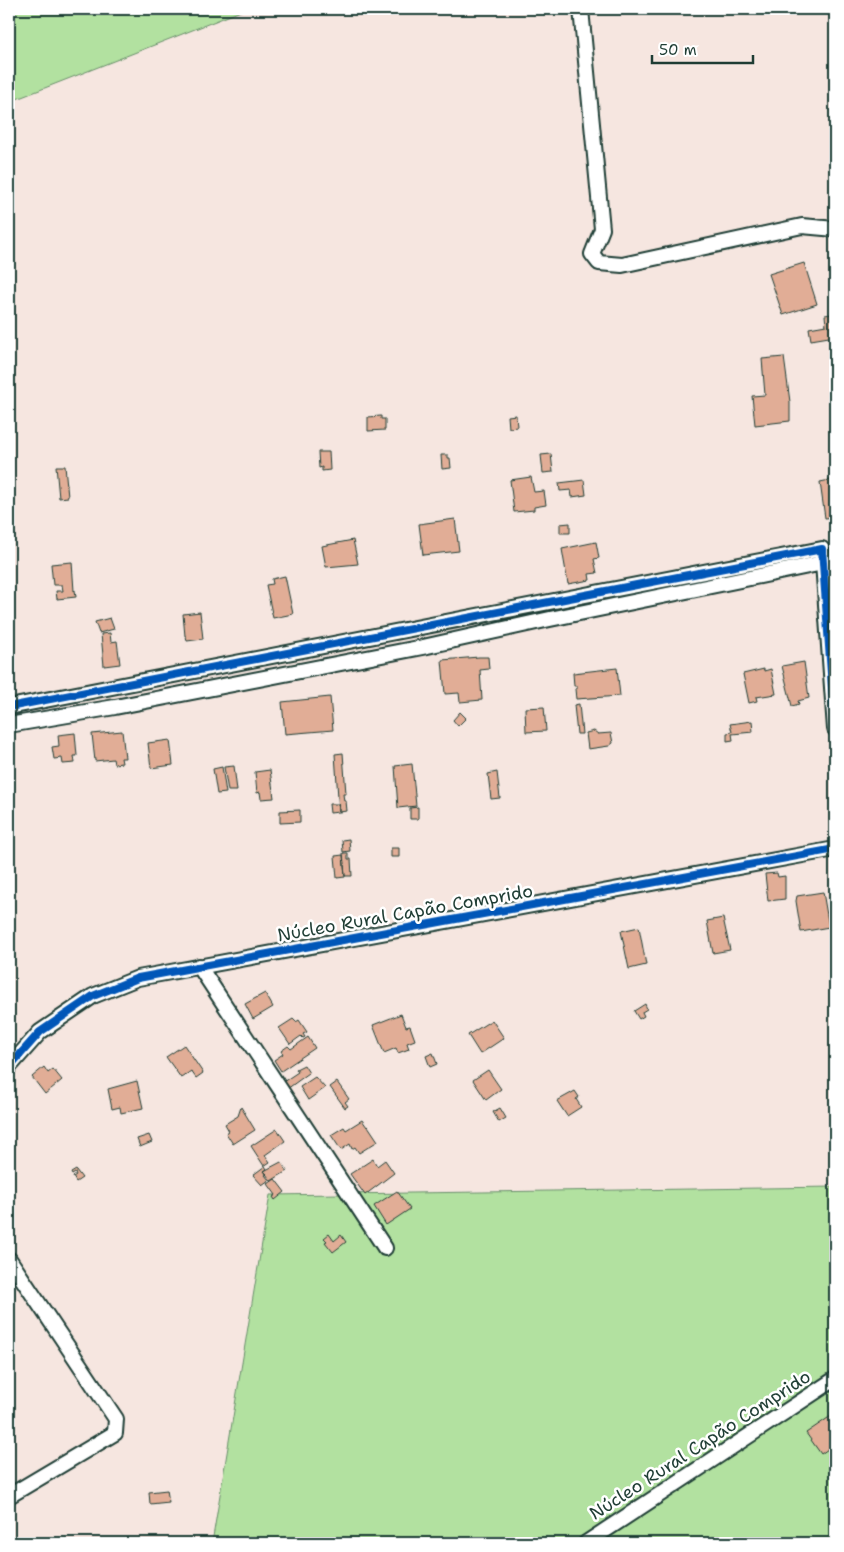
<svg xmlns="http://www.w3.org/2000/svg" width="844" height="1552" font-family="'Shantell Sans',sans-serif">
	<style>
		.green { fill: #b2e1a0; stroke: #688f6a }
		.building { fill: #e1ad96; stroke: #1f3d34 }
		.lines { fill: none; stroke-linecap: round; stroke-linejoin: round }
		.minor-casing { stroke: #1f3d34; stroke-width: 18 }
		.minor { stroke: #fff; stroke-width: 14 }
		.cycleway-casing { stroke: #fff; stroke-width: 11 }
		.cycleway { stroke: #0057b8; stroke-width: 8 }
		.labels { text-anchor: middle; stroke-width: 5; stroke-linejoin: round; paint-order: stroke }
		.street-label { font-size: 18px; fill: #1f3d34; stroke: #fff }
	</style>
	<rect width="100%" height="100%" fill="#f6e6e0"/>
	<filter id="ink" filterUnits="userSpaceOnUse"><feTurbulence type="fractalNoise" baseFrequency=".02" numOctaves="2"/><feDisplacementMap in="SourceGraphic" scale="10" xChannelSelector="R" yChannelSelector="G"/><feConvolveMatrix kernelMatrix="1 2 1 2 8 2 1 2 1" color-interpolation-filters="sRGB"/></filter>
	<g filter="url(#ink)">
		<path class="green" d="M9,9H246L9,102Z
			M835,1187V1543H212L270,1195Z"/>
		<path class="building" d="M804,263L817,304L783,315L769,274Z
			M831,314L835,336L811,340L809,328L826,325L825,315Z
			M784,357L790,402V421L755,425L752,396L765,395L762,359Z
			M516,415L517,427L509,428L508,416Z
			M381,416V419H385V430L368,431V417Z
			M318,452H329L330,470L322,471V467L319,468Z
			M551,454L553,472L543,473L541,455Z
			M441,455H448V458H450L451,468L442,469Z
			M56,466H65L68,497L59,498Z
			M531,477L534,492L544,491L546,505L534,507V510L514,512L510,480Z
			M835,479V517L825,518L820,482Z
			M584,480L586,495L572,497L571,490L560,491L559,483Z
			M455,519L459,551L423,555L419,524Z
			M570,523V533H560V524Z
			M353,540L358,564L326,567L322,546Z
			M596,542L599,558L594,559L597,573L589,574L590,580L568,584L562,549Z
			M72,562L74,591L75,590L76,597L57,599L56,591H63L62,585H53L51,564Z
			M285,576L293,614L273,618L266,585L273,584L272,579Z
			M200,612L203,639L187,641L186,636H185L183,614Z
			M110,618L114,629L99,633L95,622Z
			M110,633L111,642L117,641L120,664L104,666L101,634Z
			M479,657H488L489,669L480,670L482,700L460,702L459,693L445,694L442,660Z
			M804,662L809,698L798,701L799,704L792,706L782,666Z
			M617,668L620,696L576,699L575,689H577V686H574L573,673Z
			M764,669V671L771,669L776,694L756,697L757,701L749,703L743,674Z
			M330,697L333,730L285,734L282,702Z
			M579,704L582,734H577L574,705Z
			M544,707L546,731L526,732L525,708Z
			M460,712L466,718L458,726L453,720Z
			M752,721L753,732L732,734L733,740L727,741V733L732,732L730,724Z
			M122,731L125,758H121L122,763L114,764L113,759L95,761L92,734Z
			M594,731L598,734L611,733L613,743L609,746L588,749L586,733Z
			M75,733L77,756H74L75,763L63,764L62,758L54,759L52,747L59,746L58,735Z
			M170,740L173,765L151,768L148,743Z
			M343,753L346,794H343L344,801H346L347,811L339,812L335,754Z
			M412,764L416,806L398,808L395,766Z
			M234,766L237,791H228L224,767Z
			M222,767L226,793L217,794L213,769Z
			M270,770L274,798L261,799L260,792L257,793L255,772Z
			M497,772L500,798L491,799L488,774Z
			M329,804H339V812L330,813Z
			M418,807V819H410V808Z
			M300,810V822L280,823V811Z
			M349,839L350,851L343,852L342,840Z
			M391,848H399V857H391Z
			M343,853H348V859H351L352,876H345Z
			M343,855L345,877L337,878L335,856Z
			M777,873L778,877L785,876V899L768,901L765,874Z
			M823,892L829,927L801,932L796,901L797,896Z
			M723,918L730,950L713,953L707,921Z
			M639,927L646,965L629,969L621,931Z
			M265,993L273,1007L253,1019L245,1004Z
			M645,1004L647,1009L642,1012L644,1016L639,1019L634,1011Z
			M401,1014L406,1027L410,1026L415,1040L407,1043L409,1049L398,1053L396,1048L384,1053L373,1025Z
			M293,1019L296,1022L299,1020L307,1032L303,1034L305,1037L303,1038L301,1036L290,1044L279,1028Z
			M492,1020L504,1038L480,1054L468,1035Z
			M308,1037L315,1048L281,1071L274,1060L283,1054L281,1051L288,1046L291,1049Z
			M184,1045L203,1073L196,1078L191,1071L181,1078L166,1057Z
			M433,1053L437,1064L430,1067L426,1056Z
			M304,1065L309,1073L287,1089L283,1082L298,1072L296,1069Z
			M44,1067L48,1073L53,1069L62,1080L45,1094L32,1077Z
			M488,1070L501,1089L486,1100L473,1080Z
			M315,1077L325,1088L308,1100L300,1087Z
			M137,1081L143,1108L121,1113L120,1107L112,1109L108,1089Z
			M337,1082L349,1099L345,1102L348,1106L345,1108L330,1087Z
			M575,1091L579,1097L576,1099L581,1107L567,1116L557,1101Z
			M241,1107L255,1130L233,1144L226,1133L229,1131L225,1124L238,1116Z
			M500,1108L506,1118L499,1122L493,1112Z
			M362,1120L367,1127L368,1126L378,1141L359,1153L355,1147L352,1149L350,1144L341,1150L331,1135L344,1127L346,1130Z
			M277,1129L285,1141L265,1155L270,1162L264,1166L251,1146Z
			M149,1135L152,1142L140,1147L137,1139Z
			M373,1159L377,1166L385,1160L394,1173L365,1195L350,1174Z
			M281,1162L287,1171L271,1181L264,1171Z
			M265,1166L267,1169L264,1171L267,1174L265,1175L269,1180L262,1185L253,1175Z
			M76,1170L82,1178L76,1182L73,1177L76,1175L75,1173L72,1175L71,1173Z
			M275,1179L285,1192L275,1200L273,1197L276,1195L268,1184Z
			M397,1191L410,1209L386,1225L374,1206Z
			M329,1234L334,1241L341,1235L346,1242L333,1252L325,1242L327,1241L324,1238Z
			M831,1416L835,1422V1437L833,1438L835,1444L821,1454L806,1433Z
			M167,1490L169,1502L150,1504L149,1492Z"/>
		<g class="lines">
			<g class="minor-casing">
				<path id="minor" d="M581,9L602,229L592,254L599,263L622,265L802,226L835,229
					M9,707L822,549L835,729
					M9,725L115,707L423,647L550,619L823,563
					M199,966L385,1248
					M9,1067L40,1032L93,996L138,978L835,849
					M9,1259L116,1419L115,1433L9,1496
					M586,1543L835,1379"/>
			</g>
			<use href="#minor" class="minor"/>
			<g class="cycleway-casing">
				<path id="cycleway" d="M9,707L822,549L835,729
					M9,1067L40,1032L93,996L138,978L835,849"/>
			</g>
			<use href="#cycleway" class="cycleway"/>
		</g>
	</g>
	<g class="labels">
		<g class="street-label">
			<text transform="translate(405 913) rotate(-10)" y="6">Núcleo Rural Capão Comprido</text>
			<text transform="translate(700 1445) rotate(-33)" y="6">Núcleo Rural Capão Comprido</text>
		</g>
	</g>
	<rect width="844" height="1552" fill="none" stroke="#fff" stroke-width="30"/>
	<rect x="15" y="15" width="814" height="1522" fill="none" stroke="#1f3d34" stroke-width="2" filter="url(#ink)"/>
	<path d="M652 55v8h101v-8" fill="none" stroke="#1f3d34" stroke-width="2.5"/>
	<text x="659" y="55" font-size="15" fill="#1f3d34" stroke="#ffffff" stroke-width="4" paint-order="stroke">50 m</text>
</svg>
